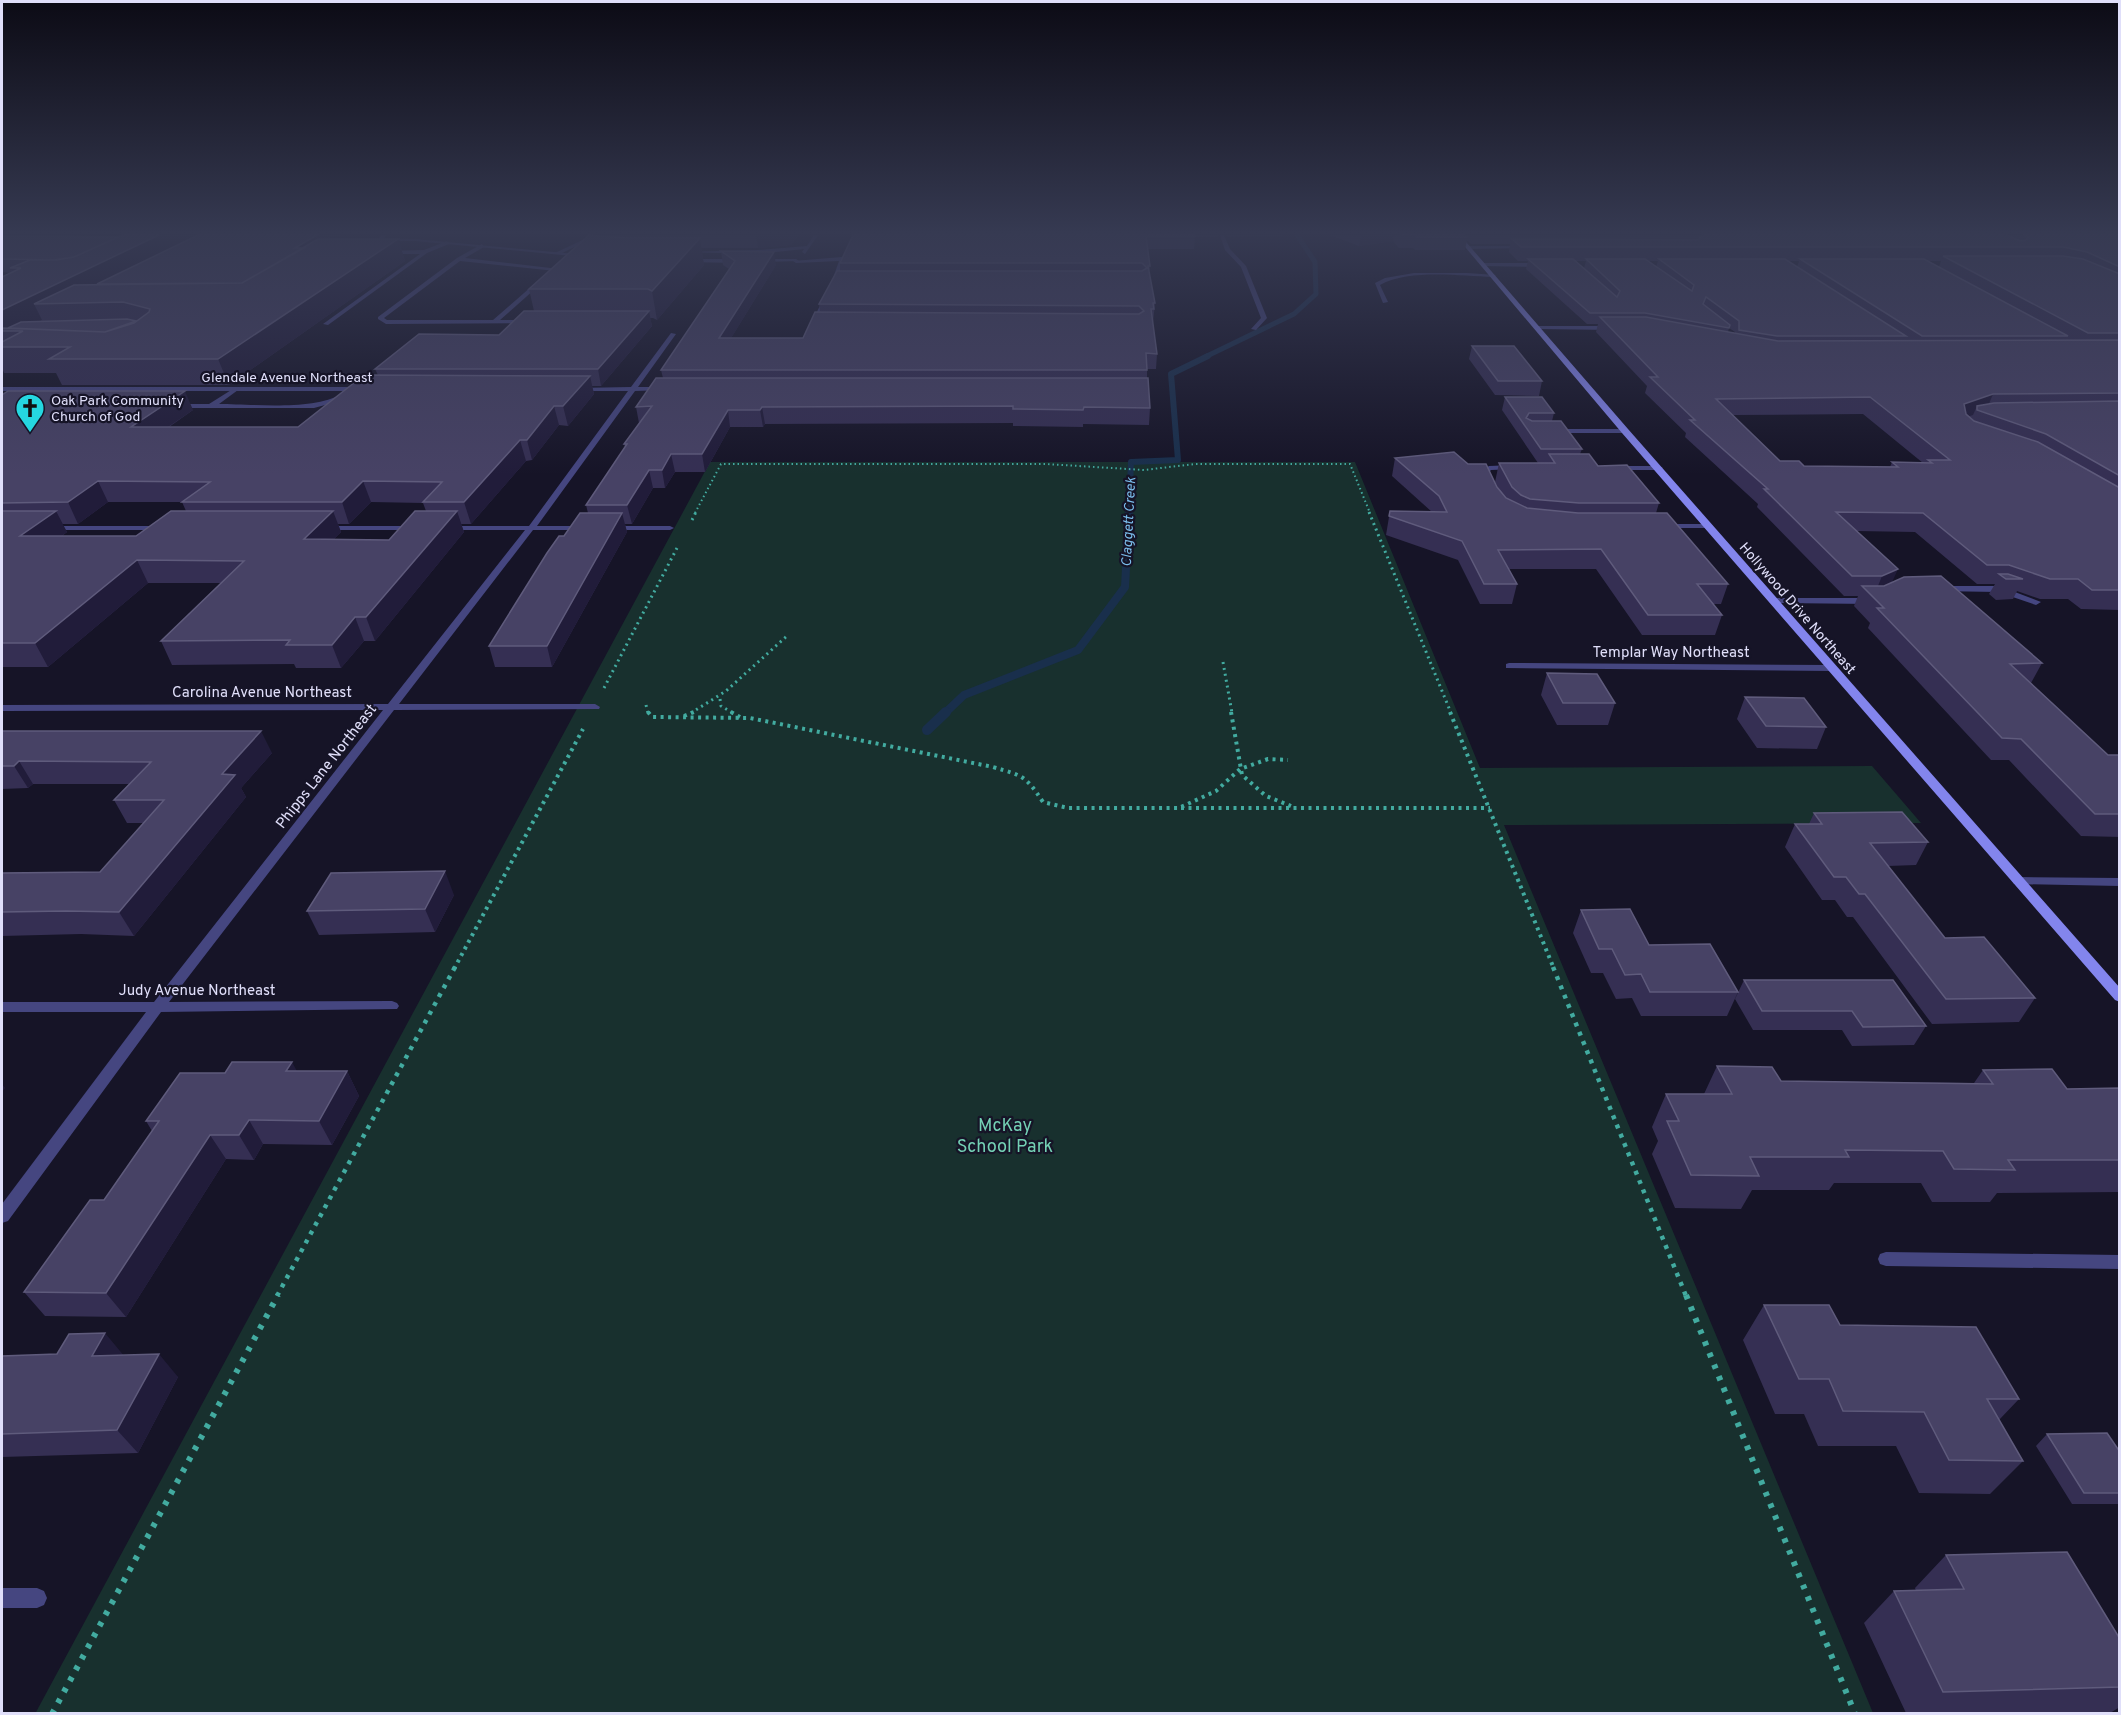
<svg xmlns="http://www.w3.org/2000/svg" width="2121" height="1715" font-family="Overpass,sans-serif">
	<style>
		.green { fill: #18302e }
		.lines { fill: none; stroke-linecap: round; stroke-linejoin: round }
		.stream-far3 { stroke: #192f4c; stroke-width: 5 }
		.stream-far2 { stroke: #192f4c; stroke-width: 6 }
		.stream-far1 { stroke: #192f4c; stroke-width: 8 }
		.stream { stroke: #192f4c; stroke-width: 10 }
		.path-far4 { stroke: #42aba0; stroke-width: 2; stroke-dasharray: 1.5 3; stroke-linecap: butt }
		.path-far3 { stroke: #42aba0; stroke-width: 3; stroke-dasharray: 2 4; stroke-linecap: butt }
		.path-far2 { stroke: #42aba0; stroke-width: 4; stroke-dasharray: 3 4.5; stroke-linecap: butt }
		.path-far1 { stroke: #42aba0; stroke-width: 4.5; stroke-dasharray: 4 6; stroke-linecap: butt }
		.path { stroke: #42aba0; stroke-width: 6; stroke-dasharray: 4.5 8; stroke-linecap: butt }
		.lane { fill: #454680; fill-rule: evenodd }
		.street { fill: #454680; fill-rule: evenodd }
		.secondary { fill: #8385ed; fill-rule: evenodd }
		.wall { fill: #352f53; fill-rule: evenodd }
		.shaded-wall { fill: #211c3a }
		.building { fill: #474265; stroke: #5f5b7c; stroke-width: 1.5; fill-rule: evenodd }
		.labels { text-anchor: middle; stroke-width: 4.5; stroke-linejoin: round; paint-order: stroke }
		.far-street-label { font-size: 14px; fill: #e0dffa; stroke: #161427 }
		.far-poi-label { font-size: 14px; fill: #e0dffa; stroke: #161427; text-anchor: start }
		.far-water-label { font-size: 14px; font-style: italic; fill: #7bbdec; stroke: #161427 }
		.street-label { font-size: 15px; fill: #e0dffa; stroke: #161427 }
		.near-park-label { font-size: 18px; fill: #74d1b5; stroke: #161427 }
	</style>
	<rect width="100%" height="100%" fill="#161427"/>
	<path class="green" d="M710,462H1355L1480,768L1872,766L1921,823L1504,825L1873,1713L35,1714Z"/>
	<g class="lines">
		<path class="stream-far3" d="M1205,357L1294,314L1316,294L1315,262L1297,235"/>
		<path class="stream-far2" d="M1129,513L1131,462L1178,460L1171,374L1208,356"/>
		<path class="stream-far1" d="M945,713L964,695L1078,650L1125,587L1129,512"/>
		<path class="stream" d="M927,730L946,712"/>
		<path class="path-far4" d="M695,513L721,464H1046L1144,470L1195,464H1350L1370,513"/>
		<path class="path-far3" d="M1369,512L1451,713
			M692,520L696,512
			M1223,662L1232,713
			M604,688L677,548
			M720,699L721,706L733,713
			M646,705L648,713
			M691,713L726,691L788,635"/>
		<path class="path-far2" d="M648,712L652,717L750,718L993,767C1023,776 1025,775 1043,802L1068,808H1179L1216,791L1240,769L1268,759L1288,760
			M731,712L740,717
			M1231,712L1242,775L1266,796L1291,806
			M1450,712L1554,969
			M684,716L694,712
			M1181,808H1490
			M454,969L583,729"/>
		<path class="path-far1" d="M1553,967L1686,1296
			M277,1296L455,967"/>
		<path class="path" d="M1686,1295L1855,1714
			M52,1714L278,1295"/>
		<path class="lane" d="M21,235H27L2,246V243Z
			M382,235H387L381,240H377Z
			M593,235H599L560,254L555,253Z
			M814,235H818L805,254L802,252L804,249L758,254L684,252L758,250L807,246Z
			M447,241L449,244L427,253L328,325L323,324L420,254H387L385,251L424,250Z
			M482,244L484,247L465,258L559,269L556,271L460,261L384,318L387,320H493L540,279H544V281L500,320H528L530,323L386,324L378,319V317L457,258Z
			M842,257L845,259L838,281L817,321L819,323L811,324L832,281L839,261L796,263L793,261Z
			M236,387L238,388V390L219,404C251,404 314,411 341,394L346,395L336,402L314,408H177L174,406L177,404H209Z
			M1549,429H1625L1629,431L1625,433H1549Z
			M1514,465L1518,467L1517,469L1491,470L1488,473L1493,482L1489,484H1486L1480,472L1489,466Z
			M1612,466H1659L1663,468L1659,470H1612Z
			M1659,524H1709L1713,526L1709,528H1659Z
			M1939,586H1999L2041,602L2036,605L1998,592L1936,591V587Z
			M1774,598H1872L1877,601L1872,604L1771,603V599Z
			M1886,1252L2120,1255V1269L1886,1266L1880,1264L1878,1259L1880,1254Z"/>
		<path class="street" d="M1220,235H1224L1230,249L1246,266L1267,318L1256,330L1251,329L1261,318L1241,267L1225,250Z
			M316,238L415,239L586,255L583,257L415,241L314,240Z
			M1469,246H1525L1528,248L1467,249Z
			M687,259H739L742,261L739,263L685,262Z
			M759,259H796L799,261L757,262Z
			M1483,263H1542L1545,265L1542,267L1481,266Z
			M1414,273H1467L1496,275L1493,277C1460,276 1409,269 1380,285L1388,302L1383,303L1375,283L1385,278Z
			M1538,326H1614L1617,328L1614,330L1536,329Z
			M671,333L676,334L638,387H663L666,389L665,390L635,391L537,526H585L589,528L588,530H533L399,704H595L600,707L599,709L394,710L169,1002L392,1001L397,1003L399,1006L397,1009L161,1012L8,1221L2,1223V1204L146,1012H2V1002H154L383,710L2,711V705L388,704L525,530H447L443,528L444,526H529L628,391H579L576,389L577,388L631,387Z
			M2,387H363L366,389L363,391H2Z
			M45,526H162L166,528L162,530H48L44,528Z
			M321,526H414L418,528L414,530H324L320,528Z
			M609,526H670L674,528L670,530H612L608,528Z
			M1509,663L1832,665L1837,668L1832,671L1506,668V664Z
			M2018,877L2120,878V886L2014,884L2012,881Z
			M2,1588H37L44,1591L47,1598L44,1605L37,1608H2Z"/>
		<path class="secondary" d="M1455,235H1460L1628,429L2120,988V1002L2115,1000L1622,433Z"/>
	</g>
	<path class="wall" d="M120,235H343L329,236L330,239H398L405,261L229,385H62L56,373H4L2,368V277L11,273L2,272V236L118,237L121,236Z
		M611,235H798L791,245L758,248H701L704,265L657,320L653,318H650L652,326L601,386H592L594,394L568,426L559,425L532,460L526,461L471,524H461L464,532L375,641H364L341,668H296L294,664L172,665L161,641L221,583H148L48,667H2V395L193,410L169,427H298L378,375L375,369L499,335L534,311L529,289L611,236ZM108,502H182L186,511L136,536H62L67,532L62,524H78ZM371,502L423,503L426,511L389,540L334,539L341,532L338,524H349Z
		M853,235H1219L1218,237H1195L1194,249H1147L1150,266L1149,275L1155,303L1153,323L1157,354L1156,369H1147V378L1150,408L1149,425L1083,424V427L1013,426V423L765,424L763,427H730L705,472H675L665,488H653L632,524H625L627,532L552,667H495L489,646L564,536L588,513L586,505L625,447L624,444L639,423L636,407L663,378L661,370L729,269L723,265L721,251L776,265L731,338H803L820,312L819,304L840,271V263Z
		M1226,235H1282V236L1227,237Z
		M1329,235H2120V610L2081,609L2068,599H2040L2017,591L2013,599L1996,600L1989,594L1995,584H1977L1915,532L1856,531L1892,583L2042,663L2031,683L2108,755H2120V837L2081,836L2009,760H1991L1868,628L1870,623L1854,606L1858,596H1844L1757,507L1758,504L1685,437L1686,433L1645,393L1647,386L1596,332L1598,324H1587L1526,269L1528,261H1518L1509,252L1510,244H1471L1467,240L1465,250H1415L1413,248H1399L1393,241L1359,246ZM1575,261H1586L1584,268ZM1647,261H1658L1656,267ZM1787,261H1799L1797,267ZM1928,261H1941L1939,267ZM1729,328L1735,332V333L1728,332ZM1863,414L1923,463L1892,462L1890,467L1804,466L1780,461L1733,415Z
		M1472,346L1542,381L1539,396L1495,395L1469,359Z
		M1505,397L1554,413L1552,421L1582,449L1580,454L1659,503L1656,513L1728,584L1721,604H1713L1722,615L1715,635H1642L1596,569H1509L1517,584L1512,604H1480L1458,560L1386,535L1390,511L1432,512L1392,476L1395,458L1497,487L1500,491L1495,482L1499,463H1538L1502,410Z
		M1547,673L1615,703L1608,725H1557L1541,695Z
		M1745,697L1826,727L1817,749L1757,748L1737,719Z
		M2,731L272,753L241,788L246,797L134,936L81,934L2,936V873L100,872L144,823H127L114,800L129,784H33L28,788L2,789Z
		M1814,813L1928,842L1916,865L1888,866L1945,938L2035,998L2019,1022L1932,1024L1853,917H1847L1835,900H1822L1785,847L1795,824H1809Z
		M454,895L435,932L319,935L307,911Z
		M1581,910L1738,992L1727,1016H1641L1632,998L1616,999L1603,973H1591L1573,933Z
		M1744,980L1926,1026L1914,1045L1852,1046L1842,1030H1753L1735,999Z
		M1717,1066L1781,1081L1974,1083L1983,1070L2067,1089L2120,1088V1192L1997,1193L1990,1202H1932L1921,1183H1834L1829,1190H1752L1741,1209L1675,1208L1652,1154L1658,1141L1652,1127L1666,1094H1704Z
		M297,1071H347L359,1096L332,1145L263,1144L254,1160L226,1159L126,1317L45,1316L24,1292L104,1200L152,1131L146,1121L225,1073Z
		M1764,1305L1840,1325L2019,1399L1999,1420L2023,1461L1990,1494L1919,1493L1896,1446H1818L1804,1414H1775L1743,1340Z
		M123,1355L178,1377L138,1453L2,1457V1356Z
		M2047,1434L2120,1452V1504H2072L2036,1446Z
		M1946,1555L2120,1639V1707L2110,1713H1906L1864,1623L1894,1591H1916L1915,1588Z"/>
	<path class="shaded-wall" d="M159,235H196L199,241L112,285L34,304L42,320L23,330L2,331V310Z
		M317,235H329L331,242L308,256L295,248Z
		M756,235H798L791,245L758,248Z
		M1361,235H1394L1393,241L1359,246Z
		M700,238L704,265L657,320L652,291Z
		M398,239L405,261L229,385L218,359Z
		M774,252L776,265L722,353L719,338Z
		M649,311L652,326L601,386L598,369Z
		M590,376L594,394L568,426L563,406Z
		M185,391L193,410L140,446L131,427Z
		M1993,394L1986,411L1977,406L1973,415L1957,420L1964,404Z
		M554,406L559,425L532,460L527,440Z
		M762,407L765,424L763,427L760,410Z
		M728,410L730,427L705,472L702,454Z
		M520,440L526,461L471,524L464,502Z
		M671,454L675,472L665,488L662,470Z
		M649,470L653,488L632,524L627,505Z
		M98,481L108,502L78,524L68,502Z
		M363,481L371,502L349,524L342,502Z
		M56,511L67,532L32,558L20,536Z
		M333,511L341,532L313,561L304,539Z
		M457,511L464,532L375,641L366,617Z
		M622,513L627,532L552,667L547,646Z
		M137,560L148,583L48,667L35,643Z
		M1898,569L1889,589L1874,596L1882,576Z
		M355,617L364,641L341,668L332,645Z
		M261,731L272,753L241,788L246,797L134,936L119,912L222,774Z
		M19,761L33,784L28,788L14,766Z
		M445,871L454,895L435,932L425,909Z
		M292,1062L305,1086L286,1071Z
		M347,1071L359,1096L332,1145L319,1121Z
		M2,1084L5,1088L2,1092Z
		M249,1120L263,1144L254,1160L239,1135Z
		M210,1135L226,1159L126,1317L106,1293Z
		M105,1333L125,1357L92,1356Z
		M159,1354L178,1377L138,1453L117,1430Z"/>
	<path class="building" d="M123,235H159L2,310V277L21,268H10L30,260H57L74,257Z
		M198,235H317L295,248H304L242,283L97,284Z
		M589,235L626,238H700L652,291L648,289H529Z
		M853,235H1195V236H1146L1150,266H1148L1155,303H1153L1154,309H1151L1157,354L1146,353L1147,370H661L735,261L721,251L774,252L719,338H803L815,312L1139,314L1144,311L1139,306L819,304L837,271H1142L1147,268L1142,263H840Z
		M1400,235H1465L1467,237H1417L1415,235Z
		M1702,235H2007L2020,241L2026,240L2028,237L2023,235H2120V267L2087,252L2063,247H1521L1512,239L1698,240Z
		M2,236L118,237L74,257L54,260L2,259Z
		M318,239H398L218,359H49L70,347H2V342L23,331H2V328L105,332L134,323L149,312L150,309L123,302L34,304L74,285L242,283Z
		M1943,256H2063L2083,259L2120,274V333H2088Z
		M1528,259H1573L1617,297L1620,291L1586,259H1645L1692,291L1694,285L1659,259H1785L1906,336H1777L1739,330V321L1706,297L1703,304L1730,325L1729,328L1645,313H1590Z
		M1800,259H1924L2068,336H1922Z
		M524,311H649L598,369H375L419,334L499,335Z
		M1600,317H1646L1778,341L2120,340V393L1993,394L1964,404L1966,414L1974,421L2038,442L2120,488V590H2092L2078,579H2050L2009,565H1987L1923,513L1836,512L1898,569L1882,576H1852L1764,489H1768L1690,420H1695L1650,377H1658ZM1870,397L1950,460H1928L1932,463L1892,462L1898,467L1804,466L1799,461H1780L1716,399Z
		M127,319L136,321L105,332L8,328L21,322Z
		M1472,346H1514L1542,381H1498Z
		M364,375L590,376L563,406H554L527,440H520L464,502H423L442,482L363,481L342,502H182L210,482L98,481L68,502L2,503V395L8,391H185L131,427H298Z
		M656,378H1148L1150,408L1084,407L1083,410L1013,409V406L762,407L760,410H728L702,454H671L662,470H649L627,505H586L627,444H624L652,406L636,407Z
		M1505,397H1542L1554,413H1529L1526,418L1532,421H1561L1582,449H1541Z
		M2120,401V476L2046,434L1977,410V406L1994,403Z
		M1454,452L1468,464H1486L1497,487L1506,498L1527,508L1578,513H1667L1728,584H1697L1722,615H1648L1601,549L1498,550L1517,584H1484L1462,541L1389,516L1390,511L1447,512L1439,496L1395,458Z
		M1549,454H1589L1598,466L1627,465L1659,503H1579L1530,499L1521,495L1512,487L1499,463H1555Z
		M2,511H56L20,536H136L171,511H333L304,539L389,540L415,511H457L366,617H355L332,645H286L290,640L161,641L244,561L137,560L35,643H2Z
		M580,513H622L547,646H489L547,553L559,536H564Z
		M1999,574H2008L2023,579H2006Z
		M1941,576L2042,663L2010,664L2108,755H2120V814H2095L2021,739L2002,738L1877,608H1884L1862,586H1884L1904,577Z
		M1547,673L1597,674L1615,703H1563Z
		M1745,697L1804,698L1826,727L1766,726Z
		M2,731H261L222,774L235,775L119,912L66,911L2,912V873L100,872L164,800H114L151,762L19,761L14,766H2Z
		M1902,812L1928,842L1870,843L1945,938L1984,937L2035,998L1946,999L1865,894H1859L1846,877H1834L1795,824H1822L1814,813Z
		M445,871L425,909L307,911L331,873Z
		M1630,909L1649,945L1710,944L1738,992H1650L1641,974L1625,975L1612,949H1599L1581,910Z
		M1744,980H1893L1926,1026L1863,1027L1852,1011H1762Z
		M232,1062H292L286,1071H347L319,1121L249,1120L239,1135H210L106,1293L24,1292L90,1200H104L159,1121H146L180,1073H225Z
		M1717,1066L1772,1067L1781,1081L1993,1084L1983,1070L2052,1069L2067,1089L2120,1088V1160H2008L2015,1170L1954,1169L1943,1151L1845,1150L1849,1157H1750L1759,1176L1691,1175L1667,1121H1679L1666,1094H1732Z
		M1764,1305H1829L1840,1325L1976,1327L2019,1399H1987L2023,1461L1949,1460L1924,1412L1843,1411L1829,1379H1799Z
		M105,1333L92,1356L159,1354L117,1430L2,1434V1356L57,1354L69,1334Z
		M2107,1433L2120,1452V1493H2084L2047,1434Z
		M2067,1552L2120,1639V1687L1943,1692L1894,1591L1964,1589L1946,1555Z"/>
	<linearGradient id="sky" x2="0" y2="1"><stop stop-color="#0c0b15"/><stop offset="0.49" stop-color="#363a52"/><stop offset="1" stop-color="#363a52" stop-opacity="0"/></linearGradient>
	<rect width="2121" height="475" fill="url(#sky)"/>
	<defs>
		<g id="church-pin" transform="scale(1.5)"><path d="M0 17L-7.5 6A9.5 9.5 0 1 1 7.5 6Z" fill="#25d7e0" stroke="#161427"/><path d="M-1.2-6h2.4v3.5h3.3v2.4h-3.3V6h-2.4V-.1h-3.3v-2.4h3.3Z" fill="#111"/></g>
	</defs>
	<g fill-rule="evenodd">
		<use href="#church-pin" x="30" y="408"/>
	</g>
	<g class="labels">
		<g class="far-street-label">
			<text x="287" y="382">Glendale Avenue Northeast</text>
			<text transform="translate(1798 608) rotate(49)" y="5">Hollywood Drive Northeast</text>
		</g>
		<g class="far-poi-label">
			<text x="51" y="405">Oak Park Community<tspan x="51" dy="16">Church of God</tspan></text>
		</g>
		<g class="far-water-label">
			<text transform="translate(1128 522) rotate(-87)" y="5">Claggett Creek</text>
		</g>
		<g class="street-label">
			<text x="1671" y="657">Templar Way Northeast</text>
			<text x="262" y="697">Carolina Avenue Northeast</text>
			<text transform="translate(326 766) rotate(-52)" y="5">Phipps Lane Northeast</text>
			<text x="197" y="995">Judy Avenue Northeast</text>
		</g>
		<g class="near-park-label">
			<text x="1005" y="1131">McKay<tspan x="1005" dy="21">School Park</tspan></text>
		</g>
	</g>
	<rect width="2121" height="1715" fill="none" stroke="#e0dffa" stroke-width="6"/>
</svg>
